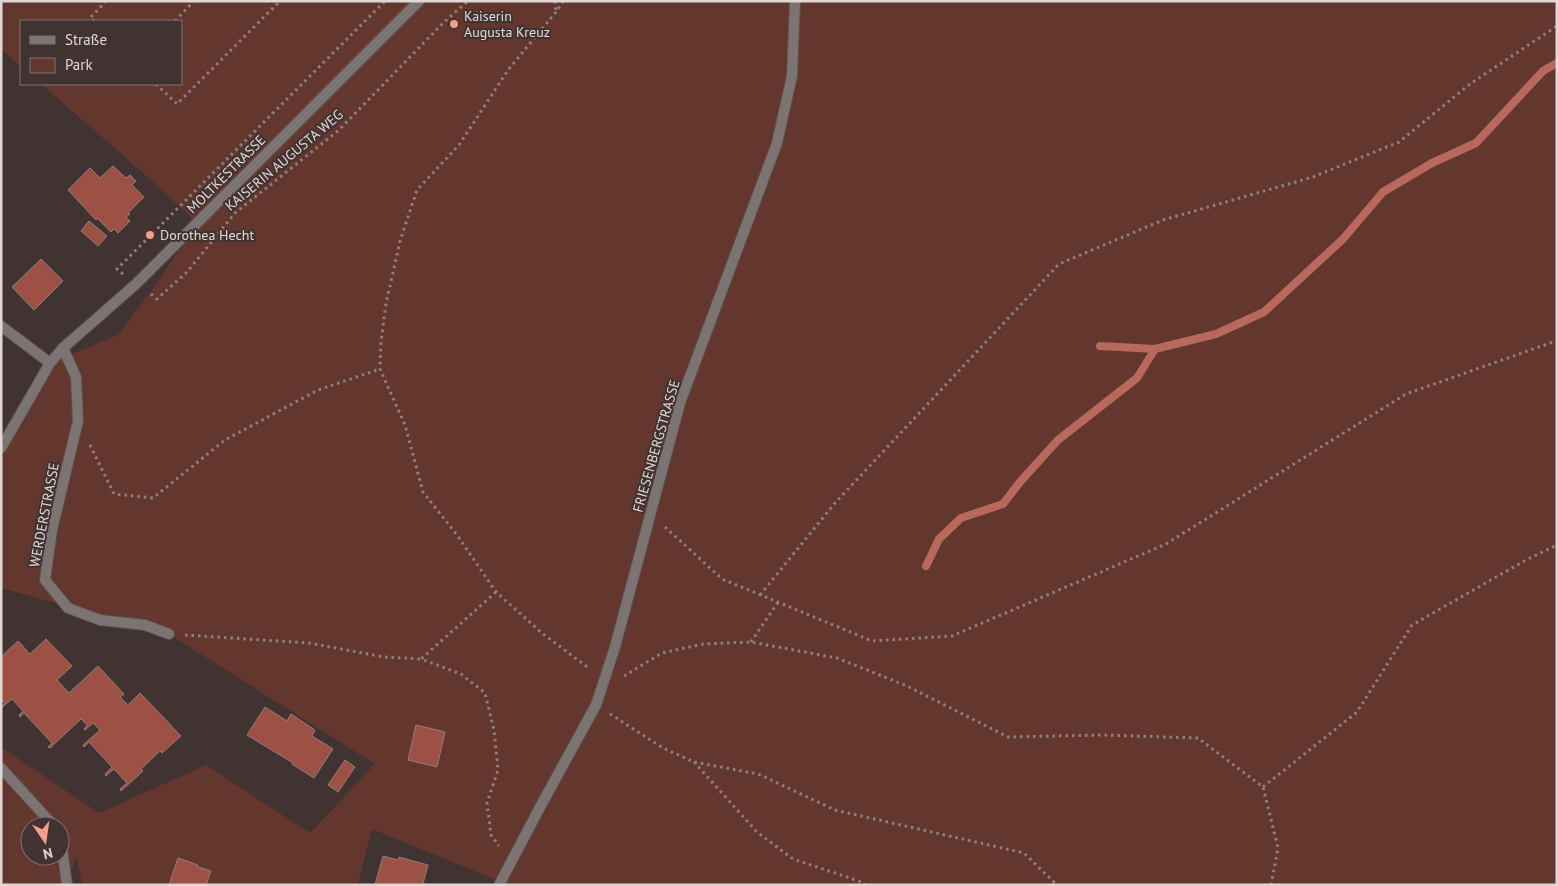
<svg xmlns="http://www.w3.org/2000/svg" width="1558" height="886" font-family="'PT Sans',sans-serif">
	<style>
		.green { fill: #63362e; fill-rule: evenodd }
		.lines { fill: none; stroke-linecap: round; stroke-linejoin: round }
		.stream { stroke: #b8695b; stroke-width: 8 }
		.building { fill: #9d5144; stroke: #8f7f7c }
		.lane-casing { stroke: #5e514f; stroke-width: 12 }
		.street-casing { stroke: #5e514f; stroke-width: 12 }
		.path { stroke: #8e8280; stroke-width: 3; stroke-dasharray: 2.5 4; stroke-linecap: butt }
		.lane { stroke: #7b7472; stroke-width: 10 }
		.street { stroke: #7b7472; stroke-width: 10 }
		.poi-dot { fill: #f49d8d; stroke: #413331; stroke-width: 2 }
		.labels { text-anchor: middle; stroke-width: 4; stroke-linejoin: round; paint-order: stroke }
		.poi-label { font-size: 14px; fill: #e1d8d6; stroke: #413331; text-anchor: start }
		.street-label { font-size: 14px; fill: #e1d8d6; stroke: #413331 }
	</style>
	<rect width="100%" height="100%" fill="#413331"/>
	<path class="green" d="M1,1H1557V885H500L501,882L372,829L358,885H82L77,857L64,885H1V747L99,813L206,765L310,833L375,764L169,634L1,588V447L50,363L118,335L157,283L197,223L150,179L41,84H181V21H21V67L1,49ZM30,826H60V856H30Z"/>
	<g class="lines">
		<path class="stream" d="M1100,346L1155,349L1216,334L1264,312L1343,239L1383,192L1432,163L1476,143L1543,71L1557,63
			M926,566L939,539L961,518L1003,504L1020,482L1058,440L1137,378L1155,349"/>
	</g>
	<path class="building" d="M113,166L126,178L130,175L136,181L132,185L144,197L128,213L130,214L126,217L130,221L118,233L114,229L111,232L97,218L96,220L68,190L90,168L100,178Z
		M89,221L107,236L98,246L81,231Z
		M41,259L63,281L34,310L12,287Z
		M46,639L72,666L57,680L69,693L98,666L124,694L120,697L128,705L140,693L181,736L162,753L160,751L141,769L143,771L121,791L120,789L127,783L114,769L106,776L105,774L112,767L89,742L84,747L83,745L100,730L93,723L85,730L84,729L87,725L81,719L50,748L48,747L52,743L24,713L20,717L19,715L23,711L12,699L1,708L5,703L1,700V657L18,641L30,654Z
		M265,707L287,721L291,714L315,730L312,736L333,749L314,778L292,764L293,763L247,735Z
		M416,725L445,732L437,767L408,760Z
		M345,760L355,767L338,792L328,785Z
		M383,856L398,860L399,857L428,865L423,883L427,885H375Z
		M178,858L198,865V867L211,871L206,885H169Z"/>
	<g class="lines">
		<g class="lane-casing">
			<path id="lane" d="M63,348L76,377L78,421L52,530L45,580L68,608L100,620L145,625L169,634"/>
		</g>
		<g class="street-casing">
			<path id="street" d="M1,326L50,363
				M1,448L50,363L63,348L136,284L419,1
				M1,768L54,826
				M60,833L67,885
				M499,885L539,809L596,705L615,647L680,403L777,143L792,76L795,1"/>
		</g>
		<path class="path" d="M555,1L556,11
			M563,1L556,12L508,70L459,145L417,190L400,241L386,304L381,341L380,369L405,425L423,492L457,535L496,592L543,634L590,669
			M94,21L90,18L106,1
			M175,21L194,1
			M156,84L177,104L280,1
			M123,274L117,269L385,1
			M151,294L157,299L187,272L235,213L339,130L444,22L468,1
			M90,445L114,494L153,498L225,440L318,390L380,369
			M665,527L722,579L872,641L952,636L1166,544L1406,394L1553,342L1557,343
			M496,592L421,659L461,674L485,693L494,730L498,770L487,803L491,835L499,846
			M760,595L835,503L1059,264L1163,220L1313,177L1399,142L1470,84L1557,26
			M185,635L309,643L384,657L421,659
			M751,642L778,602
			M624,676L662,653L703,644L751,642L837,658L907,686L1008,737L1103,735L1198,738L1263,787L1278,848L1271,885
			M610,714L663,748L694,762L758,774L835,810L1024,853L1057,885
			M694,762L757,832L793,859L859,881L865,885
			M1263,787L1357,712L1412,625L1526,560L1557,545"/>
		<use href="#lane" class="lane"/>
		<use href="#street" class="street"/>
	</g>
	<g class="poi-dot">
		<circle cx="454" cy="24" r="5"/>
		<circle cx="150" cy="235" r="5"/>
	</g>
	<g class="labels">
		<g class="poi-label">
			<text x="464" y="21">Kaiserin<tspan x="464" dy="16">Augusta Kreuz</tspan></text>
			<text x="160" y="240">Dorothea Hecht</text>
		</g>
		<g class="street-label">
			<text transform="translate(284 160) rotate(-40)" y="5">KAISERIN AUGUSTA WEG</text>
			<text transform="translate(226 174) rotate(-45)" y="5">MOLTKESTRASSE</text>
			<text transform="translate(656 446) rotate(-74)" y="5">FRIESENBERGSTRASSE</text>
			<text transform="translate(44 515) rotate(-79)" y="5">WERDERSTRASSE</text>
		</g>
	</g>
	<rect width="1558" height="886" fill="none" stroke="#e1d8d6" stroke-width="5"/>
	<rect x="20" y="20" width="162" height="65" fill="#413331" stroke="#817573"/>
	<rect x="30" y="36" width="25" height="8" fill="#7b7472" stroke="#817573"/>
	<text x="65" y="45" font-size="15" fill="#e1d8d6">Straße</text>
	<rect x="30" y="58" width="25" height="15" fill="#63362e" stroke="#817573"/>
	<text x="65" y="70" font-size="15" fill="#e1d8d6">Park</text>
	<g transform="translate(45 841) rotate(167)"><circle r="24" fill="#413331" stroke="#817573"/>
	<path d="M0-4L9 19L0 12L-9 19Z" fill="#f49d8d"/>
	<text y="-8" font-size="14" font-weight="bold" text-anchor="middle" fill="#e1d8d6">N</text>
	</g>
</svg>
